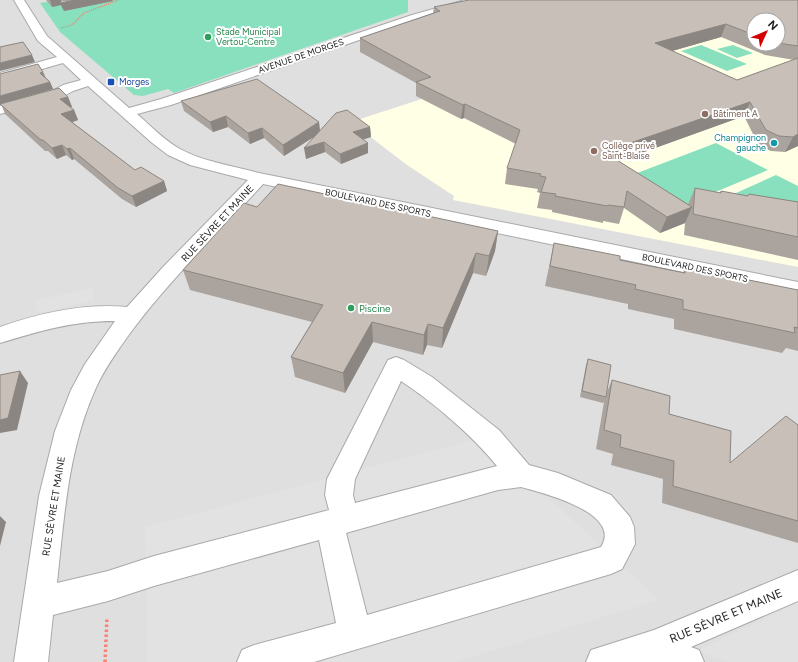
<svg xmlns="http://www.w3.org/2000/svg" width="798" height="662" font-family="Figtree,sans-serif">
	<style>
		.residential { fill: #e0dfdf; fill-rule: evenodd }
		.education { fill: #ffffe5 }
		.pitch { fill: #88e0be }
		.parking { fill: #e2e2e2 }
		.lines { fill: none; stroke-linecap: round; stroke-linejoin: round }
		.minor-casing { stroke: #a9a9a9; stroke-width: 2 }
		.path-far1 { stroke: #fa8072; stroke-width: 1.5; stroke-dasharray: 1 1; stroke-linecap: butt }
		.path { stroke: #fa8072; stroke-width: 3.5; stroke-dasharray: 2.5 2.5; stroke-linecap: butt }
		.minor { fill: #fff; fill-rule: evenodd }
		.wall { fill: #aba49e; fill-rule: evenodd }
		.shaded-wall { fill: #8b8681 }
		.building { fill: #c7bfb8; stroke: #8b8681 }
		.leisure-dot { fill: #2e9e5b; stroke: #fff; stroke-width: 1.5 }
		.transit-dot { fill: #1a4fb4; stroke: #fff; stroke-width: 1.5 }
		.education-dot { fill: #8d6e63; stroke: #fff; stroke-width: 1.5 }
		.culture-dot { fill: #0f9aa8; stroke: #fff; stroke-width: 1.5 }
		.labels { text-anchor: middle; stroke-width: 4; stroke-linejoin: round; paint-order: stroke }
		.far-leisure-label { font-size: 9px; fill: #27864d; stroke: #fff; text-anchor: start }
		.far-street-label { font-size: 9px; fill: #222; stroke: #fff }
		.far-transit-label { font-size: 9px; fill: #164399; stroke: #fff; text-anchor: start }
		.far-education-label { font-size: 9px; fill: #785e54; stroke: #fff; text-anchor: start }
		.far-culture-label { font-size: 9px; fill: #0d838f; stroke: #fff; text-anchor: end }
		.street-label { font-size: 10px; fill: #222; stroke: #fff }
		.leisure-label { font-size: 10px; fill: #27864d; stroke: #fff; text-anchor: start }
		.near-street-label { font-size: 12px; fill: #222; stroke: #fff }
	</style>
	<rect width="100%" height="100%" fill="#f2efe9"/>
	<path class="residential" d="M0,0H798V662H0ZM754,20H778V44H754Z"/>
	<path class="education" d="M728,35L765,50L798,52V267L453,200L454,196L407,165L351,122L437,94L668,52Z"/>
	<path class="pitch" d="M58,0H408V12L174,93L168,89L143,96L134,95L60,32L40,3Z
		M701,45L747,64L727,71L681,51Z
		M733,45L753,53L737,58L717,49Z
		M716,143L768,170L682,206L632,175Z
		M776,175L798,186V225L795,226L736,193Z"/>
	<path class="parking" d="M93,288V301L36,313L37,300Z
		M483,437L659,600L455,662H147L145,527Z
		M798,603V662H729L697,651Z"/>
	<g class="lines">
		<g class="minor-casing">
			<path id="minor" d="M14,0H24L47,36L129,108L161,99L412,15L465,0H482L481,2L420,19L171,105L137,114C151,126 164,140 180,149C204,162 233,166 259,173L798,282V296L263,184C218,234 168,281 128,336C116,353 103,371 95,390C68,450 64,518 57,583L108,571L154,556L329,510L325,495L327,479L388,360L396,357L404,360L432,377L499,430L529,465L558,473L611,495L630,517L634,527L635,544L622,569L611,574L314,662H237L242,650L254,645L336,623L319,540L154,586L108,601L53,615L48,662H14L39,496L55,431L71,390L85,364L115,321C72,321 40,331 0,343V327C40,313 84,303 127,307L164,266L248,180L190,165L168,155L151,142L88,86L73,91L64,96L0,114V106L54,90L63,85L81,80L63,63L0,81V73L57,57L38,41ZM401,381C434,403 472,435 497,466L355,503L353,495L355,479ZM521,487C543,493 623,513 601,547L367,615L346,533L498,490Z
				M798,570V601L691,647L699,650L704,662H586L591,650L654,630Z"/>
		</g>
		<path class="path-far1" d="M61,28L72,25L84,13L118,0"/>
		<path class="path" d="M105,662L107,617"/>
		<use href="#minor" class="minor"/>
	</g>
	<path class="wall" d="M46,0H112L113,1L64,11L61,5L52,7Z
		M798,0V146L785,152L771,151L759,146L744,116L618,161L688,204L695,188L720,193L721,191L748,196L749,194L798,202V260L684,235L685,223L660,233L624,208L619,224L603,221V223L552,212V210L537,208L540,193L537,192L538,189L505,184L507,168L516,144L464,118L461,119L416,96V83L360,52V38L433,13L434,7ZM754,20H778V44H754ZM721,37L765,55L794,60L737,80L672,51Z
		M43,72L46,78L50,82L53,89L13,101L68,97L72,107H70L74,110L78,120L72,122L135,170L164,181L167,191L136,207L122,199L74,159L72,160L66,155L57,159L48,151H45L5,114L1,104Z
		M181,101L319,122L320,131L370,127L371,137L363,139L368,143V153L341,164L325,152L306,159L317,135L284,156L264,138L250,144L228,127L213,132L184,111Z
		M257,207L498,231L495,251L486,276L473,273L442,348L427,345L423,355L373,342L345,393L295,377L291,357L312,322L190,290L183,270Z
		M554,243L620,260L683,273L685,267L798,290V351L786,348L782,353L674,329V319L628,309V304L545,286Z
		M588,359L606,394L612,380L669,414L730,463L798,425V543L662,503L663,479L611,465L613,454L596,449L604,402L603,403L580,397L586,365Z"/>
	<path class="shaded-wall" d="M50,0H112L113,1L64,11L61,5L52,7Z
		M726,24L721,37L651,57L655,43Z
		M32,55L35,62L0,71V63Z
		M43,72L46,79L40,73Z
		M50,82L53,89L0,104V96Z
		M68,97L72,107L64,109L60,99Z
		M750,102L744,116L600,168L604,152Z
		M465,104L464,118L461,119L463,105Z
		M74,110L78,120L65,125L61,114Z
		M226,116L228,127L213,132L210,122Z
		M319,122L320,133L284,156L283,145Z
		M370,127L371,137L353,143V132Z
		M262,128L264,138L250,144L248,133Z
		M798,134V146L785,152L793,137Z
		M324,142L325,152L306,159L304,148Z
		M368,143V153L341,164L340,154Z
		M62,145L66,155L57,159L52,148Z
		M70,148L74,159L72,160L67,149Z
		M164,181L167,191L136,207L132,196Z
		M692,207L685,223L660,233L667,217Z
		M498,231L495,251L486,276L489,256Z
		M476,253L473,273L442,348L443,328Z
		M372,322L373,342L345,393L343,373Z
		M428,324L427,345L423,355L424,335Z
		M20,371L28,383L17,430L0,433V420Z
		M0,516L6,522L0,546Z"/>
	<path class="building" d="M60,0H75L61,3Z
		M469,0H798V46L778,43V20H754V35L726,24L655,43L737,80L798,58V134L793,137L779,136L766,130L750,102L604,152L692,207L667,217L627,191L624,207L608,205L607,206L555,196L556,194L541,192L546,177L540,176L541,174L507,168L520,130L465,104L463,105L416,82L431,77L360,38L440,11L434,7Z
		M23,42L32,55L0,63V47Z
		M38,64L43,72L40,73L50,82L0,96V74Z
		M257,79L319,122L283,145L262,128L248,133L226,116L210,122L181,101Z
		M59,88L68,97L60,99L74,110L61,114L135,170L141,167L164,181L132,196L118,188L70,148L67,149L62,145L52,148L43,140H41L0,104Z
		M347,110L370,127L353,132L368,143L340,154L324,142L304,148L336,113Z
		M278,184L498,231L489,256L476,253L443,328L428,324L424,335L372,322L343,373L291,357L323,305L183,270L244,203L257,207Z
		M695,188L721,193V191L748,196L749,194L798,202V237L693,214Z
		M554,243L620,256V260L685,273V267L798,290V328L794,327L795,333L683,309V300L635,289L636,285L550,266Z
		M588,359L611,365L606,397L582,391Z
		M20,371L8,418L0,420V375Z
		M612,380L670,396L669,414L731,431L730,463L786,416L798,425V521L673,486L674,461L620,447L621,435L604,430Z"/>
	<g class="leisure-dot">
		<circle cx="208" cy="37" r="4"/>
		<circle cx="351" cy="308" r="4"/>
	</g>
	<rect class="transit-dot" x="107" y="78" width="8" height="8" rx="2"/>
	<g class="education-dot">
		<circle cx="705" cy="114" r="4"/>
		<circle cx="594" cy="151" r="4"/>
	</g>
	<circle class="culture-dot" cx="774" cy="143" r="4"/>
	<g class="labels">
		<g class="far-leisure-label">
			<text x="216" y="35">Stade Municipal<tspan x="216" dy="10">Vertou-Centre</tspan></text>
		</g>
		<g class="far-street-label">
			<text transform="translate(301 56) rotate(-19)" y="3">AVENUE DE MORGES</text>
			<text transform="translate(378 203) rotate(12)" y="3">BOULEVARD DES SPORTS</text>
			<text transform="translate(695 268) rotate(12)" y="3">BOULEVARD DES SPORTS</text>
		</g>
		<g class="far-transit-label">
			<text x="119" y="85">Morges</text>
		</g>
		<g class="far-education-label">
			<text x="713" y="117">Bâtiment A</text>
			<text x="602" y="149">Collège privé<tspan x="602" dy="10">Saint-Blaise</tspan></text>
		</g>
		<g class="far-culture-label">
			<text x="766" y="141">Champignon<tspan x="766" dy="10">gauche</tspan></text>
		</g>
		<g class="street-label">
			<text transform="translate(217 223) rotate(-47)" y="4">RUE SÈVRE ET MAINE</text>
			<text transform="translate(53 506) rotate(-81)" y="4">RUE SÈVRE ET MAINE</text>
		</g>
		<g class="leisure-label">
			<text x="359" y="312">Piscine</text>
		</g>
		<g class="near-street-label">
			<text transform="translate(726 616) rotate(-23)" y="4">RUE SÈVRE ET MAINE</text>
		</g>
	</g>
	<g transform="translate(766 32) rotate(46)"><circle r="19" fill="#ffffff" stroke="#a7a7a7"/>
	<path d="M0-3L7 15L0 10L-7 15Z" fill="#d40000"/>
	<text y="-6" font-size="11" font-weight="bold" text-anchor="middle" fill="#222222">N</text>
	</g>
</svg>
